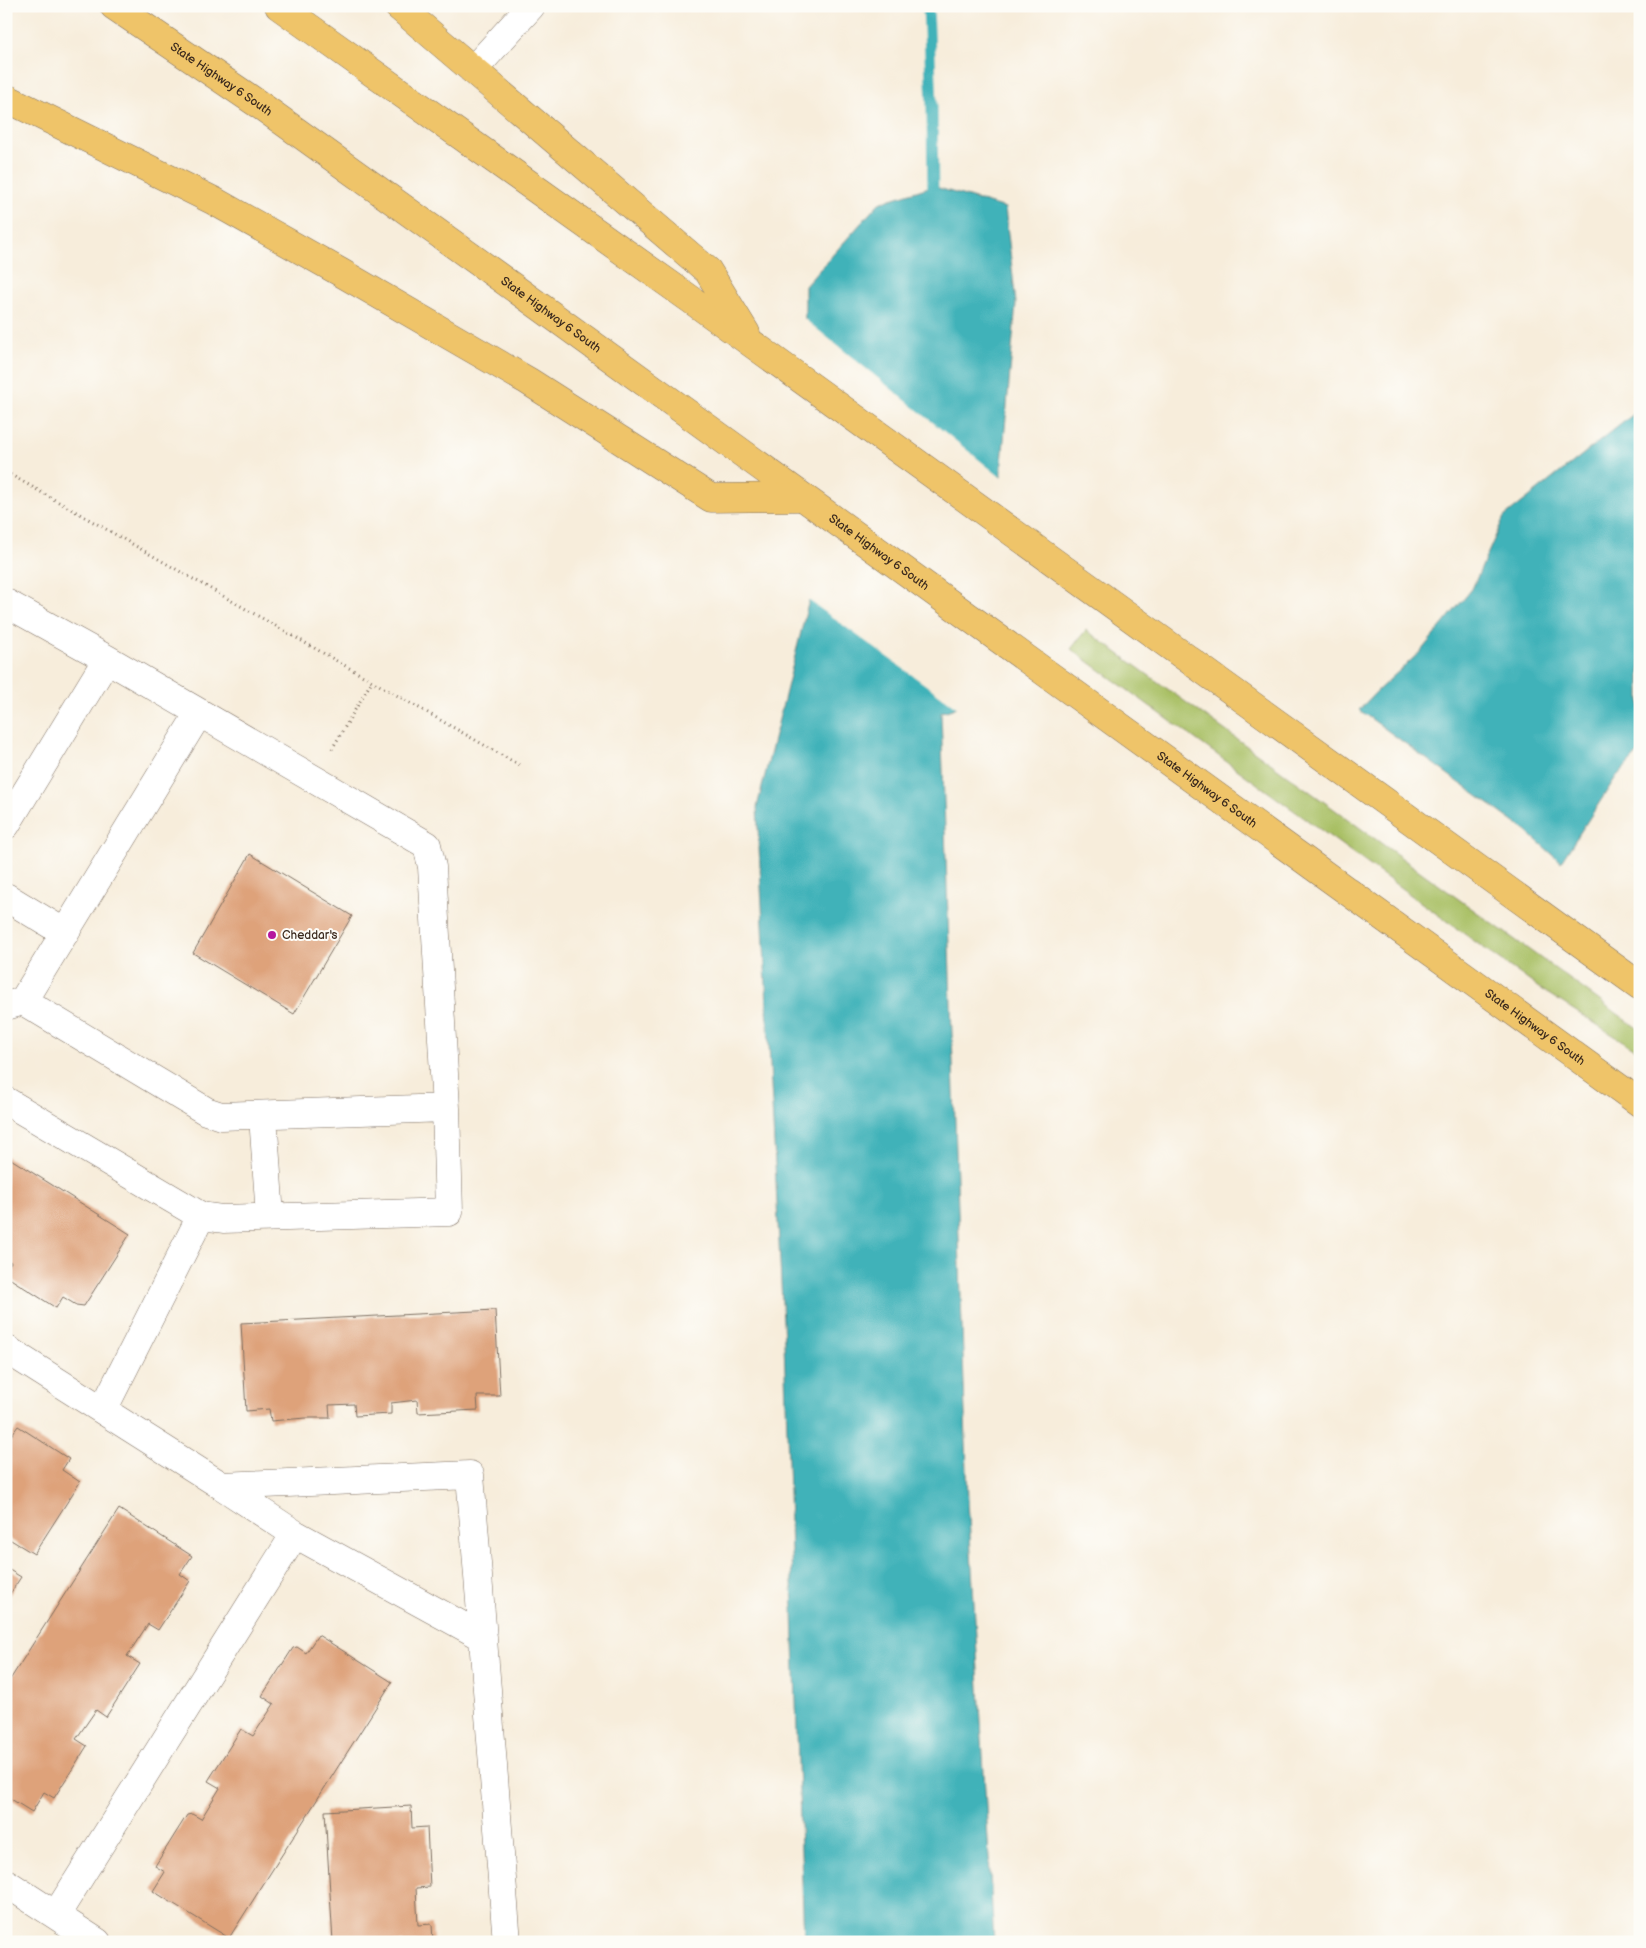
<svg xmlns="http://www.w3.org/2000/svg" width="1646" height="1948" font-family="'Balsamiq Sans',sans-serif">
	<style>
		.green { fill: #a8bf64; stroke: #727441 }
		.water { fill: #41b2b9; stroke: #3e6e6c }
		.pier { fill: #f7eddb }
		.lines { fill: none; stroke-linecap: round; stroke-linejoin: round }
		.stream { stroke: #41b2b9; stroke-width: 11 }
		.building { fill: #dea27a }
		.minor-casing { stroke: #7d6e60; stroke-width: 29 }
		.major-casing { stroke: #7d6e60; stroke-width: 29 }
		.highway-casing { stroke: #7d6e60; stroke-width: 29 }
		.path { stroke: #7d6e60; stroke-width: 3; stroke-dasharray: 1 4; stroke-linecap: butt }
		.minor { stroke: #fff; stroke-width: 28 }
		.major { stroke: #efc469; stroke-width: 28 }
		.highway { stroke: #efc469; stroke-width: 28 }
		.poi-dot { fill: #b5179e; stroke: #fdfcf7; stroke-width: 2 }
		.labels { text-anchor: middle; stroke-width: 4; stroke-linejoin: round; paint-order: stroke }
		.street-label { font-size: 12px; fill: #3b2a1e; stroke: #fdfcf7 }
		.poi-label { font-size: 12px; fill: #3b2a1e; stroke: #fdfcf7; text-anchor: start }
	</style>
	<rect width="100%" height="100%" fill="#fdfcf7"/>
	<filter id="ink" filterUnits="userSpaceOnUse"><feTurbulence type="fractalNoise" baseFrequency=".02" numOctaves="2"/><feDisplacementMap in="SourceGraphic" scale="10" xChannelSelector="R" yChannelSelector="G"/><feConvolveMatrix kernelMatrix="1 2 1 2 8 2 1 2 1" color-interpolation-filters="sRGB"/></filter>
	<filter id="wash" filterUnits="userSpaceOnUse"><feTurbulence type="fractalNoise" baseFrequency=".0096" numOctaves="4" result="noise"/><feDisplacementMap in="SourceGraphic" scale="20" xChannelSelector="R" yChannelSelector="G"/><feGaussianBlur stdDeviation="1.12" result="paint"/><feColorMatrix in="noise" values="0 0 0 0 0 0 0 0 0 0 0 0 0 0 0 0 0 1.4 0 .05"/><feComposite in="paint" operator="in"/></filter>
	<g filter="url(#wash)">
		<rect width="100%" height="100%" fill="#f7eddb"/>
		<path class="green" d="M1086,630L1640,1030V1052L1539,988L1071,649Z"/>
		<path class="water" d="M932,186L1005,208L1016,303L983,680C970,698 963,708 941,712L968,1500L994,1942H804L784,1342L757,807L810,596L804,536L805,286L879,203Z
			M1640,409V751L1616,777L1561,862L1526,831L1359,710L1377,691L1420,652L1472,589L1504,517Z"/>
		<path class="pier" d="M802,317L1003,479L985,681L971,701L959,709L807,599L801,536Z"/>
		<g class="lines">
			<path class="stream" d="M928,6L932,105L933,202"/>
		</g>
		<g id="blocks">
			<path class="building" d="M250,854L352,916L294,1014L193,953Z
				M6,1156L130,1234L84,1306L76,1305L63,1297L56,1308L6,1276V1270L11,1262L6,1259Z
				M495,1310L500,1396H477L478,1410L418,1413L417,1400L391,1403V1414L355,1416L354,1404L329,1405L330,1418H305L271,1421L269,1409L246,1411L241,1323Z
				M18,1426L69,1459L62,1470L80,1482L34,1554L6,1537V1435L10,1437Z
				M119,1509L192,1556L180,1574L190,1581L158,1630L148,1624L127,1656L140,1664L106,1717L96,1710L76,1739L87,1746L54,1798L44,1792L32,1812L6,1796V1686Z
				M6,1568L21,1577L6,1600Z
				M318,1635L392,1682L229,1938L153,1891L165,1872L155,1866L187,1815L192,1814L201,1819L220,1788L208,1781L241,1729L253,1736L274,1704L262,1696L293,1648L297,1647L306,1653Z
				M411,1806L412,1828L427,1827L430,1887L416,1888L418,1925L432,1924L433,1942H333L325,1811Z"/>
		</g>
	</g>
	<g filter="url(#ink)">
		<use href="#blocks" fill-opacity="0" stroke="#7d6e60" stroke-width="1"/>
		<g class="lines">
			<g class="minor-casing">
				<path id="minor" d="M473,70L531,6
					M6,603L107,659L427,845L432,867L446,1108L221,1116L206,1111L23,1001
					M6,825L107,659
					M6,897L65,933
					M6,1006L23,1001L199,713
					M6,1101L201,1216L223,1219L449,1212L446,1108
					M263,1116L270,1217
					M6,1349L222,1486L470,1475L507,1942
					M103,1410L201,1216
					M222,1486L295,1534
					M6,1883L97,1942
					M56,1915L295,1534L483,1637"/>
			</g>
			<g class="major-casing">
				<path id="major" d="M398,6L473,70"/>
			</g>
			<g class="highway-casing">
				<g id="highway">
					<path id="s1" d="M114,6L264,108L495,274L1640,1103"/>
					<path d="M279,6L693,301L1640,986"/>
					<path d="M473,70L708,271L746,333"/>
					<path d="M6,98L214,201L340,272L528,381L711,498L802,497"/>
				</g>
			</g>
			<path class="path" d="M6,472L519,765
				M332,749L372,681"/>
			<use href="#minor" class="minor"/>
			<use href="#major" class="major"/>
			<use href="#highway" class="highway"/>
		</g>
	</g>
	<circle class="poi-dot" cx="272" cy="935" r="5"/>
	<g class="labels">
		<g class="street-label">
			<text dy="4" stroke="none"><textPath href="#s1" startOffset="130">State Highway 6 South</textPath></text>
			<text dy="4" stroke="none"><textPath href="#s1" startOffset="535">State Highway 6 South</textPath></text>
			<text dy="4" stroke="none"><textPath href="#s1" startOffset="940">State Highway 6 South</textPath></text>
			<text dy="4" stroke="none"><textPath href="#s1" startOffset="1345">State Highway 6 South</textPath></text>
			<text dy="4" stroke="none"><textPath href="#s1" startOffset="1750">State Highway 6 South</textPath></text>
		</g>
		<g class="poi-label">
			<text x="282" y="939">Cheddar's</text>
		</g>
	</g>
	<rect width="1646" height="1948" fill="none" stroke="#fdfcf7" stroke-width="25"/>
</svg>
